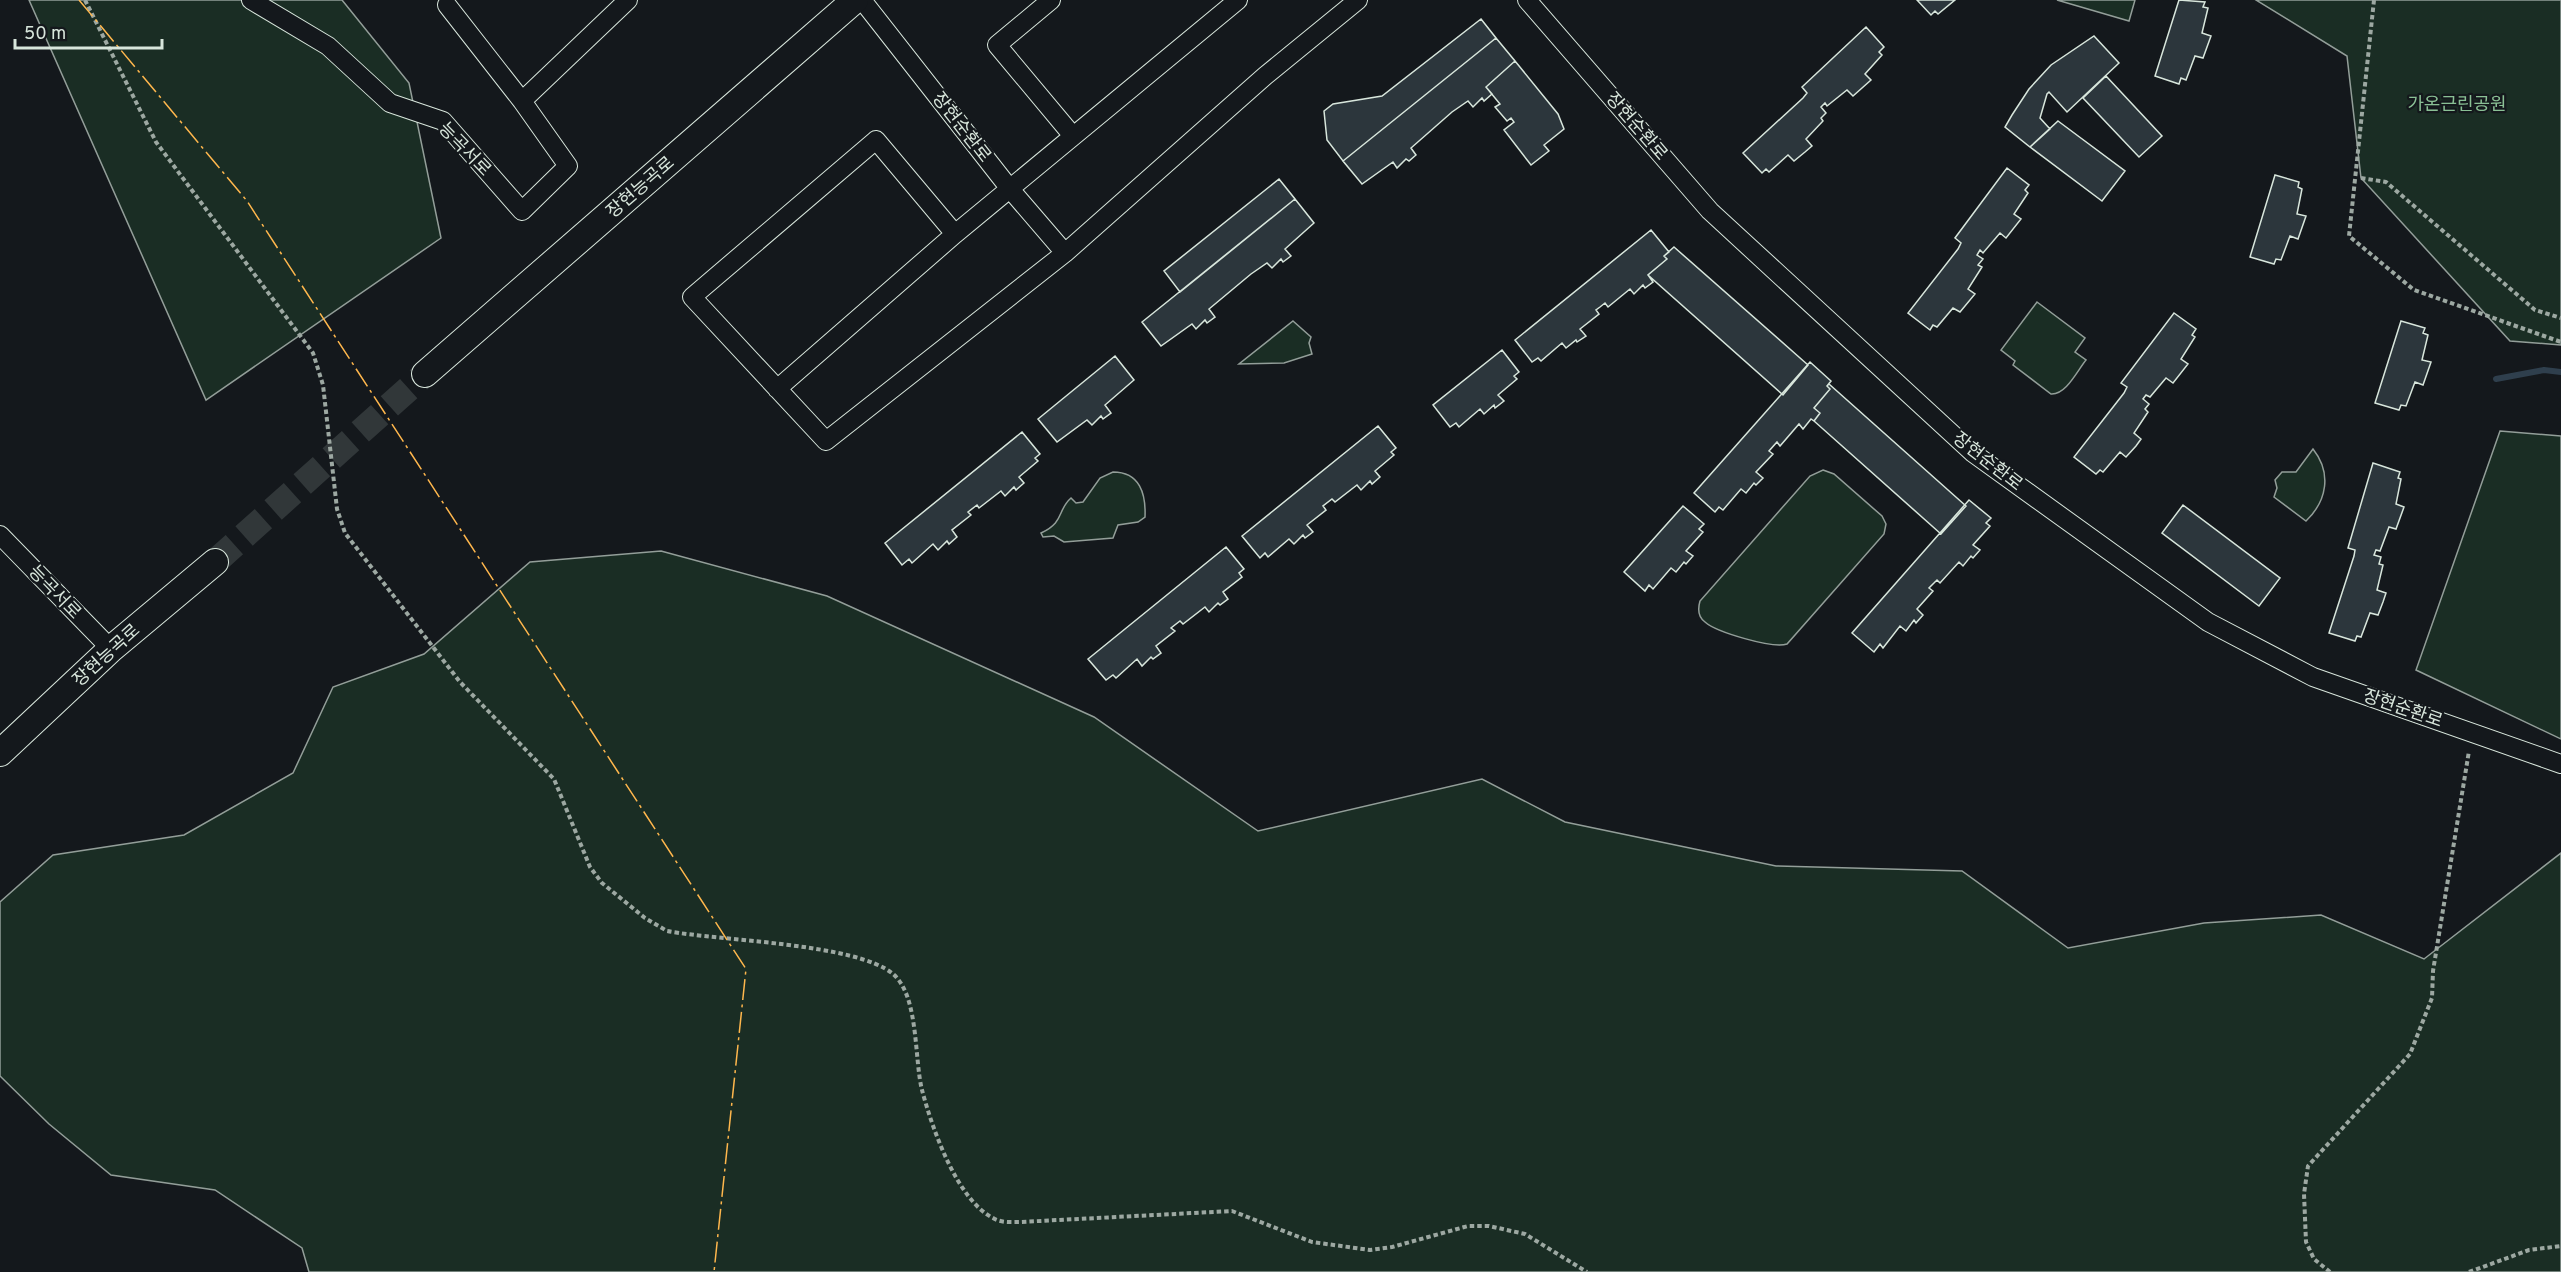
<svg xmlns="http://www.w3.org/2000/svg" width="2561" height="1272" font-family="Overpass,'Noto Sans KR',sans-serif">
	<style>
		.green { fill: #1a2d24; stroke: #939e99; stroke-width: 1.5 }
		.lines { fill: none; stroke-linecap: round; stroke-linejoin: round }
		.stream { stroke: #2f3f4d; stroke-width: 6 }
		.building { fill: #2c363c; stroke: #d8e6dc; stroke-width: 1.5 }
		.secondary-tunnel { stroke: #313739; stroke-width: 26; stroke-dasharray: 26 13; stroke-linecap: butt }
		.minor-casing { stroke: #d8e6dc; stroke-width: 20 }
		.secondary-casing { stroke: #d8e6dc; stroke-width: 28 }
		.path { stroke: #9da8a2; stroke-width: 4; stroke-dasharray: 4.5 3; stroke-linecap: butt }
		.minor { stroke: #14181c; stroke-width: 18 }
		.secondary { stroke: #14181c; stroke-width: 26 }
		.power { stroke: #ffb74d; stroke-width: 1.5; stroke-dasharray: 21 4.5 3 4.5; stroke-linecap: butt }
		.labels { text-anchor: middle; stroke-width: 4.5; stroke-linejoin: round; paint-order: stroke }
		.park-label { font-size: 18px; fill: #8ac095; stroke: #14181c }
		.street-label { font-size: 18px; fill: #d8e6dc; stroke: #14181c }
	</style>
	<rect width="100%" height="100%" fill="#14181c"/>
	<path class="green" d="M29,0H342L409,83L441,238L206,400Z
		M2057,0H2135L2129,21Z
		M2256,0H2561V345L2510,341L2361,178L2347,56Z
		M2037,302L2085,338L2075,352L2086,360C2077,371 2066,395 2051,394L2013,365L2015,361L2001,350Z
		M1293,321L1311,337L1309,343L1312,354L1284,363L1239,364Z
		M2500,431L2561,436V739L2416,670Z
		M2313,449C2332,473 2327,501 2306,521L2274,497L2277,488L2275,480L2282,472H2296Z
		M1823,470L1834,474L1882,516L1886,524L1884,534L1787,644C1773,649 1716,632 1705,622C1698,617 1698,608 1700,601L1810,476Z
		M1113,472C1140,472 1146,494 1145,517L1138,522L1118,525L1113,538L1064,542L1054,536L1043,537L1041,533C1065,522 1057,510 1071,498L1076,503L1083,502L1100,478Z
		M661,551L827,596L1094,717L1258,831L1482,779L1565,822L1776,866L1962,871L2068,948L2204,923L2321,915L2424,959L2561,853V1272H309L302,1248L215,1190L111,1175L49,1124L0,1076V902L53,855L184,835L293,773L333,687L424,654L530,562Z"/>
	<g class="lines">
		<path class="stream" d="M2496,379L2544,370L2561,372"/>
	</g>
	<path class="building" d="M1917,0H1955L1938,14L1935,11L1931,15Z
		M2179,0L2205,2L2203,7L2208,8L2202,33L2211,36L2203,58L2195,56L2186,80L2181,78L2179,84L2155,76Z
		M1481,19L1496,38L1343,161L1327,140L1324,111L1333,104L1382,96Z
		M1866,27L1884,47L1879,52L1882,55L1865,74L1871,80L1853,96L1847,90L1827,106L1825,103L1821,107L1826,113L1821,118L1823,121L1806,139L1812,146L1805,152L1794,161L1788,155L1769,172L1766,169L1762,173L1743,153L1803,98L1807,93L1802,87Z
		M2094,36L2119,63L2067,112L2049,92L2047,94L2040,118L2050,129L2030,147L2005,127L2012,115L2029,89L2051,65Z
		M1496,38L1515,61L1486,87L1492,94L1484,101L1482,98L1473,107L1468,101L1452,112L1411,148L1416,155L1409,161L1406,159L1397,168L1393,162L1362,184L1343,161Z
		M1515,61L1558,114L1564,129L1544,145L1549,151L1531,165L1504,130L1514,122L1511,118L1507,121L1495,107L1500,104L1486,87Z
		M2106,76L2162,136L2139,157L2083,98Z
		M2058,121L2125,171L2102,201L2030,147Z
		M2007,168L2029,185L2025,190L2028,193L2014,214L2021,219L2006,238L2000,233L1983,253L1980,250L1977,255L1983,259L1978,265L1982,267L1968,289L1975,294L1960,312L1953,308L1937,327L1933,325L1930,330L1908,313L1958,249L1961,243L1955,238Z
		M2275,175L2299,182L2298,187L2302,189L2297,214L2306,216L2298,239L2290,236L2281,260L2276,259L2274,264L2250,257Z
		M1279,179L1295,199L1180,292L1164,271Z
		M1295,199L1314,223L1285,249L1291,256L1283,262L1281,259L1272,268L1267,263L1251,274L1209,309L1215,317L1207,323L1205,320L1196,329L1192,324L1161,346L1142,322Z
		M1651,230L1669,252L1664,256L1667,259L1648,275L1653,282L1645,288L1643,285L1634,294L1630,289L1608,307L1605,303L1600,307L1596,310L1599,314L1580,329L1586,336L1577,342L1576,340L1566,348L1562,343L1541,361L1538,358L1532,362L1515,340Z
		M1674,247L1808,365L1783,395L1648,275L1667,259L1664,256Z
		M2174,313L2196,329L2192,335L2195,337L2181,359L2188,364L2173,383L2166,378L2150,397L2146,395L2143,399L2149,404L2145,409L2148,412L2134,433L2141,439L2136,446L2126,457L2120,452L2103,472L2100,470L2096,474L2074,457L2124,393L2127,387L2121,383Z
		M2401,321L2425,328L2423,333L2428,335L2422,360L2431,362L2423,385L2415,382L2406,406L2401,405L2399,410L2375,403Z
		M1502,350L1519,372L1514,376L1517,379L1498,395L1504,401L1495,408L1494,405L1484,414L1480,409L1459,427L1456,423L1450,427L1433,405Z
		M1115,356L1134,380L1105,405L1111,413L1103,419L1101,416L1092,425L1087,420L1057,442L1038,419Z
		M1810,362L1831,381L1827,386L1830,389L1814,408L1820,413L1814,421L1811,419L1803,429L1799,424L1780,446L1777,442L1769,451L1773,454L1756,472L1763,478L1756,485L1754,483L1746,493L1741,489L1723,510L1719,507L1715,512L1694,493Z
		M1829,384L1966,506L1941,534L1814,421L1820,413L1814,408L1830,389L1827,386Z
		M1378,426L1396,448L1391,452L1394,455L1375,471L1380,477L1372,484L1370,481L1361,490L1357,485L1335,502L1332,499L1323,506L1326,510L1307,525L1313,532L1305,538L1303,535L1294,544L1289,539L1268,557L1265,553L1260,558L1242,536Z
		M1022,432L1040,454L1035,458L1038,461L1019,477L1024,483L1016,490L1014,487L1005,496L1001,491L979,508L977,505L968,512L971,515L952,530L957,537L949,544L947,541L938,550L933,544L912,563L909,559L902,565L885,543Z
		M2373,463L2400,472L2398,478L2401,479L2396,504L2404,507L2396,529L2389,527L2380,551L2376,550L2374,555L2381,557L2379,564L2383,565L2377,590L2386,593L2383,602L2378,615L2370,613L2361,637L2357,636L2355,641L2329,633L2354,556L2355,550L2348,548Z
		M1969,500L1991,518L1986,523L1990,526L1973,545L1980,550L1973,558L1971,556L1963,566L1959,562L1940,583L1937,580L1929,588L1933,591L1917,609L1923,615L1916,623L1914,620L1906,631L1900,626L1883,648L1880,644L1874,652L1852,633Z
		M2183,505L2280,578L2259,606L2162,533Z
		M1683,506L1704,524L1699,529L1703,532L1686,551L1693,556L1686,564L1684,562L1676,572L1671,568L1653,589L1649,585L1645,591L1624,572Z
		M1226,547L1244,569L1239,573L1242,577L1223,592L1228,599L1220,605L1218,603L1209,612L1205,607L1183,624L1180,621L1171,628L1175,631L1156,646L1161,653L1153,659L1151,657L1142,666L1137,659L1116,678L1113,675L1106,680L1088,659Z"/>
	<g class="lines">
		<path class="secondary-tunnel" d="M215,562L425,374"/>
		<g class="minor-casing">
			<path id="minor" d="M251,0L328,46L390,103L443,121L522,211L568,166L522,101
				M862,0L1010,189L1065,253
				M1051,0L997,45L1073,136
				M1527,0L1710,211L1973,453L2208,622L2313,677L2561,764
				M447,5L522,101L628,0
				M955,234L876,140L692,297L826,441L1065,253L1265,76L1358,0
				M777,389L955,234L1238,0
				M0,535L111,649"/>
		</g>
		<g class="secondary-casing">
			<path id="secondary" d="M425,374L855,0
				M0,753L111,649L215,562"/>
		</g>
		<path class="path" d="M85,0L156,142L313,353L323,385L337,509L345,533L460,682L554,779L590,867L602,883L645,918L667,931C720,941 856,943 893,974C919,996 914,1058 922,1090C932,1128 957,1200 993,1218C1001,1223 1011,1222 1020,1222L1232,1211L1312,1242L1370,1250L1392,1247L1468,1226H1489L1525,1234L1587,1272
			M2374,0L2349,236L2414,290L2561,342
			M2361,178L2386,182L2535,310L2561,318
			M2330,1272L2314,1259L2306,1242L2304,1194L2308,1166L2410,1054L2432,998L2433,971L2469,751
			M2469,1272L2529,1250L2561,1246"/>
		<use href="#minor" class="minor"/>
		<use href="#secondary" class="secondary"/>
		<path class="power" d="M79,0L247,201L746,969L714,1272"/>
	</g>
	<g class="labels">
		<g class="park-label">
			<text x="2457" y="110">가온근린공원</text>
		</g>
		<g class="street-label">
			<text transform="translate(1637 126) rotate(49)" y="6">장현순환로</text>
			<text transform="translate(962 127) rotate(52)" y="6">장현순환로</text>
			<text transform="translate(465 149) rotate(46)" y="6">능곡서로</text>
			<text transform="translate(640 187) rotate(-41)" y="6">장현능곡로</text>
			<text transform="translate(1988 461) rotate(38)" y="6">장현순환로</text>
			<text transform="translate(55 592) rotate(46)" y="6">능곡서로</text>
			<text transform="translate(106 655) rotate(-42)" y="6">장현능곡로</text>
			<text transform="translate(2403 708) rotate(19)" y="6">장현순환로</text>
		</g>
	</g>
	<path d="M15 39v9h147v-9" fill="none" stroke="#d8e6dc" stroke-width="3"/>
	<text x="24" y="39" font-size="18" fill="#d8e6dc" stroke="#14181c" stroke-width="4.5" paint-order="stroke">50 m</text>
</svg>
